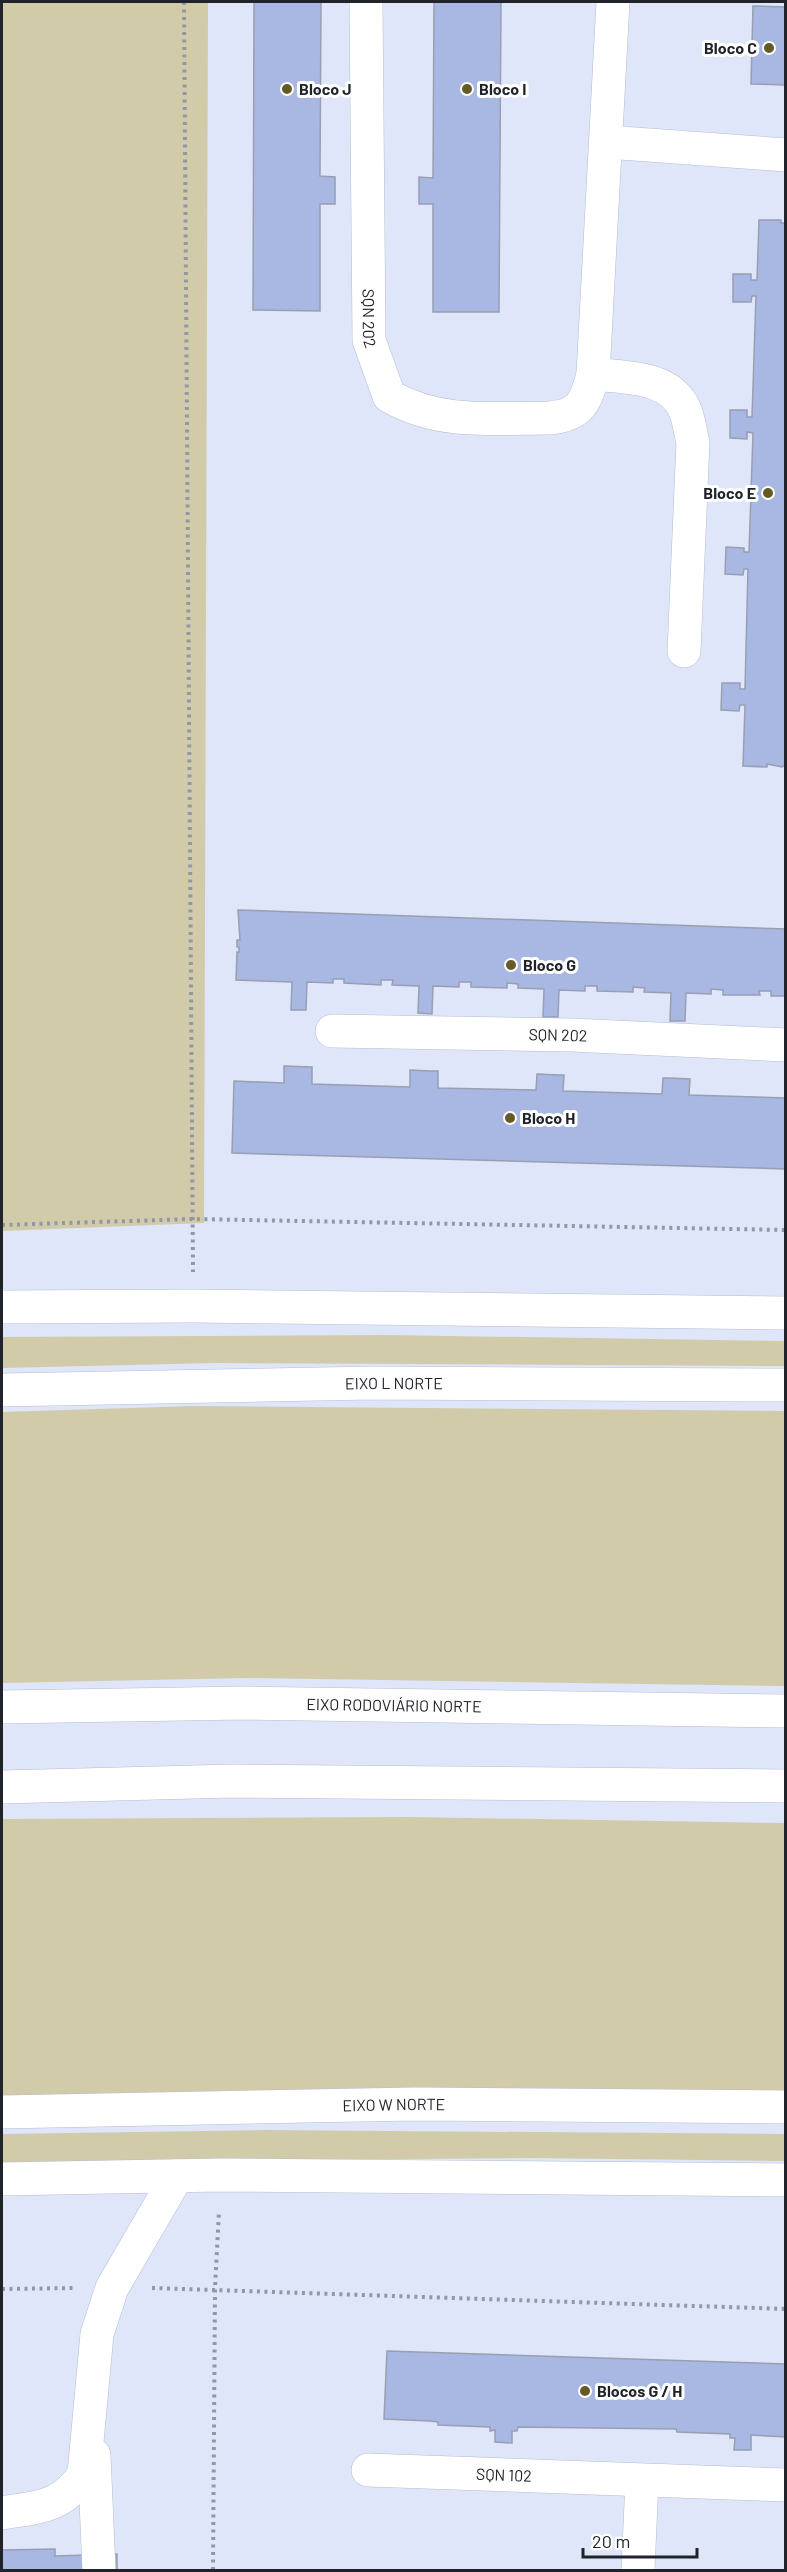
<svg xmlns="http://www.w3.org/2000/svg" width="787" height="2572" font-family="Barlow,sans-serif">
	<style>
		.green { fill: #d1cbaa }
		.building { fill: #a9b7e3; stroke: #989fb1; stroke-width: 1.5 }
		.lines { fill: none; stroke-linecap: round; stroke-linejoin: round }
		.minor-casing { stroke: #b6bdd0; stroke-width: 34 }
		.major-casing { stroke: #b6bdd0; stroke-width: 34 }
		.highway-casing { stroke: #b6bdd0; stroke-width: 34 }
		.path { stroke: #9297a6; stroke-width: 4; stroke-dasharray: 3 4.5; stroke-linecap: butt }
		.minor { stroke: #fff; stroke-width: 33 }
		.major { stroke: #fff; stroke-width: 33 }
		.highway { stroke: #fff; stroke-width: 33 }
		.poi-dot { fill: #645a26; stroke: #fff; stroke-width: 2 }
		.labels { text-anchor: middle; stroke-width: 6; stroke-linejoin: round; paint-order: stroke }
		.poi-label { font-size: 16px; font-weight: bold; fill: #21232b; stroke: #fff; text-anchor: start }
		.street-label { font-size: 16px; fill: #21232b; stroke: #fff }
	</style>
	<rect width="100%" height="100%" fill="#dfe6fa"/>
	<path class="green" d="M2,2H208L204,1223L2,1231Z
		M385,1335L785,1341V1366L214,1363L2,1368V1337Z
		M193,1406L785,1411V1686L246,1678L2,1683V1412Z
		M407,1817L785,1823V2104L2,2101V1819Z
		M265,2130L785,2134L786,2161L531,2158L2,2162V2134Z"/>
	<path class="building" d="M254,2H321L320,176L335,177V204H320V311L253,310Z
		M434,2H501L499,312H433V204H419V177L433,178Z
		M753,6L786,7V85L751,84Z
		M759,220H781V223H786V765L782,767L767,764V767L743,766L745,705H740L739,711L721,710L722,683H740V689H745L748,569H744L743,575L725,574L726,547L744,548V552H749L753,433L747,432V439L730,438V410H747V417H752L756,296H752L751,302H733V274H751V280H757Z
		M238,910L786,929V996H771V991H759L760,995H723V990L711,989V994L686,993L685,1021H670L671,993L644,992L645,988L633,987V992L597,991V986H585V991L559,990L558,1017H543L544,989L518,988V984L507,983V988L471,987V982H459V987L433,986L432,1014L418,1013L419,986L392,985L393,980H381V985L344,983V979H333V983L307,982L306,1010H291L292,982L236,980L237,952H239V947H237V940H240Z
		M284,1066L312,1067V1084L410,1087V1070L431,1071H438V1088L536,1090L537,1074L558,1075H564L563,1091L662,1094L663,1078H668L690,1079L689,1095L786,1098V1169L232,1153L234,1081L284,1083Z
		M387,2351L786,2364V2437L751,2435V2450H734L735,2438H730V2434L677,2432L676,2429L518,2427L517,2431H512V2443L495,2442V2430L490,2431V2427L438,2425V2422L430,2421L384,2419Z
		M55,2549V2556L117,2554V2570H2V2550Z"/>
	<g class="lines">
		<g class="minor-casing">
			<g id="minor">
				<path id="s1" d="M366,2L369,340L389,396C439,425 493,418 550,418C581,415 586,402 593,374L613,2"/>
				<path d="M607,142L786,155"/>
				<path d="M593,374C625,378 670,375 685,410C689,419 690,432 693,442L684,651"/>
				<path id="s2" d="M332,1031L572,1035L786,1045"/>
				<path d="M94,2455L99,2570"/>
				<path id="s3" d="M368,2470L786,2485"/>
				<path d="M2,2513C38,2507 62,2508 84,2474L97,2334L112,2288L177,2176"/>
				<path d="M638,2570L642,2481"/>
			</g>
		</g>
		<g class="major-casing">
			<g id="major">
				<path d="M2,1307L193,1306L786,1313"/>
				<path id="s4" d="M2,1390L372,1383L786,1385"/>
				<path id="s5" d="M2,2112L415,2104L786,2107"/>
				<path d="M2,2179L220,2175L786,2180"/>
			</g>
		</g>
		<g class="highway-casing">
			<g id="highway">
				<path id="s6" d="M2,1707L243,1703L786,1711"/>
				<path d="M2,1787L233,1781L786,1786"/>
			</g>
		</g>
		<path class="path" d="M184,2L193,1272
			M2,1225L193,1219L786,1230
			M152,2288L786,2309
			M2,2289L76,2288
			M213,2570L215,2288L219,2211"/>
		<use href="#minor" class="minor"/>
		<use href="#major" class="major"/>
		<use href="#highway" class="highway"/>
	</g>
	<g class="poi-dot">
		<circle cx="769" cy="48" r="6"/>
		<circle cx="287" cy="89" r="6"/>
		<circle cx="467" cy="89" r="6"/>
		<circle cx="768" cy="493" r="6"/>
		<circle cx="511" cy="965" r="6"/>
		<circle cx="510" cy="1118" r="6"/>
		<circle cx="585" cy="2391" r="6"/>
	</g>
	<g class="labels">
		<g class="poi-label">
			<text x="757" y="54" text-anchor="end">Bloco C</text>
			<text x="299" y="95">Bloco J</text>
			<text x="479" y="95">Bloco I</text>
			<text x="756" y="499" text-anchor="end">Bloco E</text>
			<text x="523" y="971">Bloco G</text>
			<text x="522" y="1124">Bloco H</text>
			<text x="597" y="2397">Blocos G / H</text>
		</g>
		<g class="street-label">
			<text dy="6" stroke="none"><textPath href="#s1" startOffset="316">SQN 202</textPath></text>
			<text dy="6" stroke="none"><textPath href="#s2" startOffset="226">SQN 202</textPath></text>
			<text dy="6" stroke="none"><textPath href="#s4" startOffset="392">EIXO L NORTE</textPath></text>
			<text dy="6" stroke="none"><textPath href="#s6" startOffset="392">EIXO RODOVIÁRIO NORTE</textPath></text>
			<text dy="6" stroke="none"><textPath href="#s5" startOffset="392">EIXO W NORTE</textPath></text>
			<text dy="6" stroke="none"><textPath href="#s3" startOffset="136">SQN 102</textPath></text>
		</g>
	</g>
	<rect width="787" height="2572" fill="none" stroke="#21232b" stroke-width="6"/>
	<path d="M583 2548v9h114v-9" fill="none" stroke="#21232b" stroke-width="3"/>
	<text x="592" y="2548" font-size="18" fill="#21232b" stroke="#ffffff" stroke-width="4.5" paint-order="stroke">20 m</text>
</svg>
